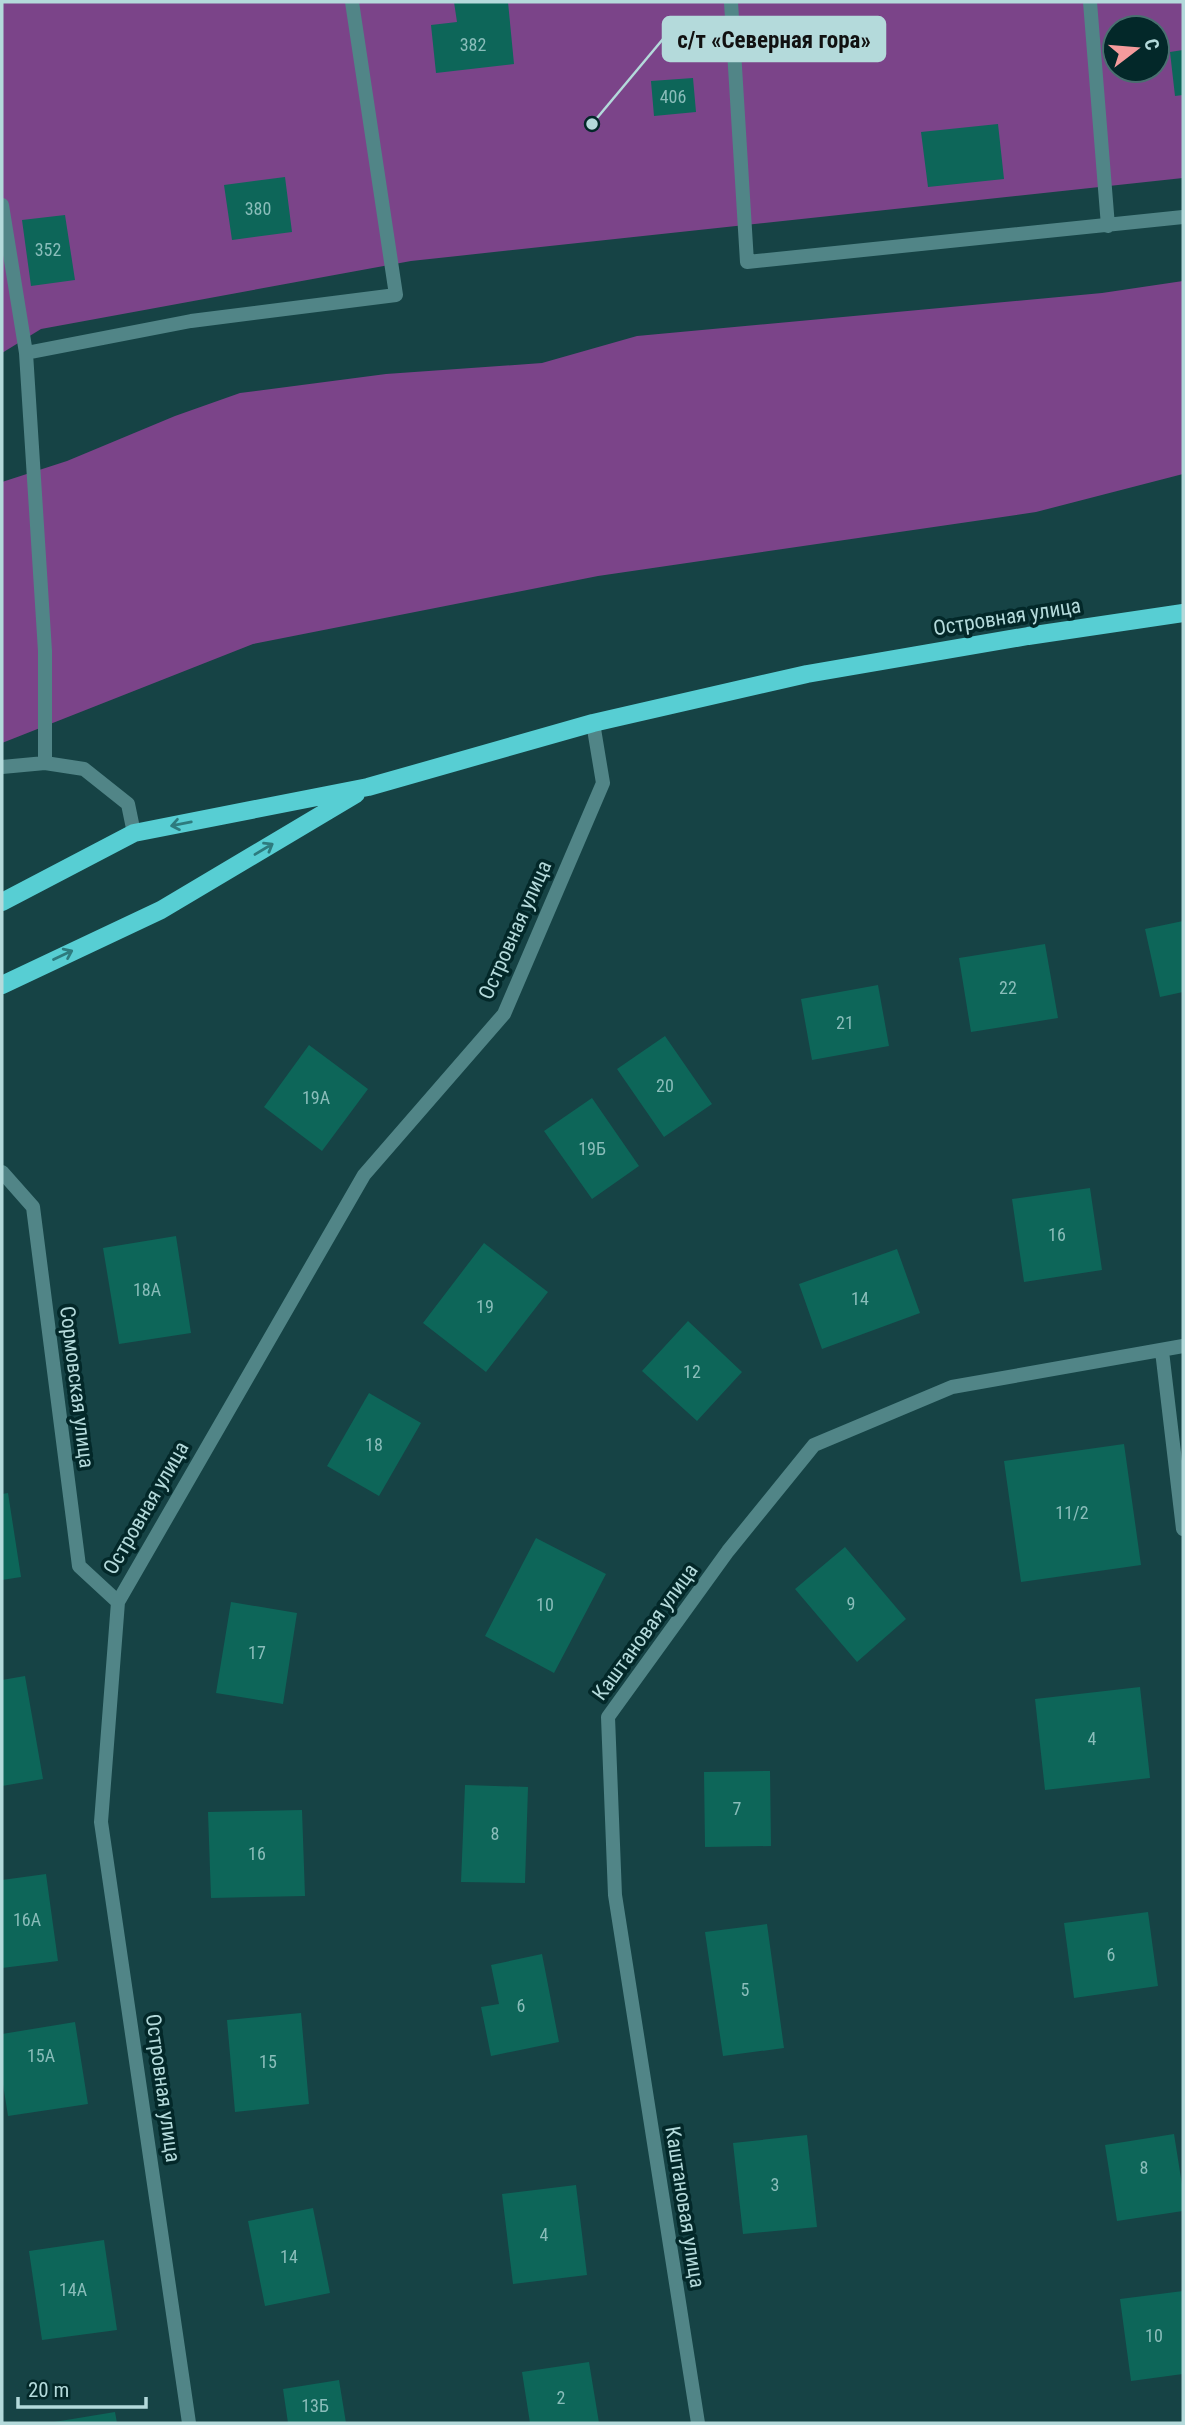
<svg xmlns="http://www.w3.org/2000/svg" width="1185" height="2425" font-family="'Roboto Condensed',sans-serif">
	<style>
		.green { fill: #7b4489; fill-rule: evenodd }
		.building { fill: #0d6659 }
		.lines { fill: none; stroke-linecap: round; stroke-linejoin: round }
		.lane { stroke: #518587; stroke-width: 14 }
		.street { stroke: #518587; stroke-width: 14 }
		.primary { stroke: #57ced3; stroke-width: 18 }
		.oneway { stroke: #2d7b7e }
		.labels { text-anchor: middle; stroke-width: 7; stroke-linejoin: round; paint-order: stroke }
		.number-label { font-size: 18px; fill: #8abdba }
		.street-label { font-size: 21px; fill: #b4dadb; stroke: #032829 }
		.leader { fill: none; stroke: #b4dadb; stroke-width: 2.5 }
		.callout-dot { fill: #b4dadb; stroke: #032829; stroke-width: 2.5 }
		.callout { fill: #b4dadb; stroke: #b4dadb; stroke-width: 2.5 }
		.callout-label { font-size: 23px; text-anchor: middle; font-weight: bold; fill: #111 }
	</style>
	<rect width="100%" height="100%" fill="#164345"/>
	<path class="green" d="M2,2H1183V178L411,261L41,329L2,353ZM1115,28H1157V70H1115Z
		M1183,281V474L1036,512L598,576L253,644L2,743V482L67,461L175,416L240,393L386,374L542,363L637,336L1102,293Z"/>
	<path class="building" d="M454,2H508L514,64L436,73L431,25L457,22Z
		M1183,50V95L1175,96L1170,52Z
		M693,78L696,112L654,116L651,81Z
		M998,124L1004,179L928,187L921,132Z
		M285,177L292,232L232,240L224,185Z
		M65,215L75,280L31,286L22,220Z
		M1183,921V992L1160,997L1145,929Z
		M1045,944L1058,1018L971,1032L959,958Z
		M878,985L889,1046L812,1060L801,999Z
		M665,1036L712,1104L664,1137L617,1069Z
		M309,1045L368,1089L322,1151L264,1107Z
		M592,1098L639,1166L592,1199L544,1131Z
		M1090,1188L1102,1270L1024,1282L1012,1199Z
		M176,1236L191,1333L119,1344L103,1248Z
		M484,1243L548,1292L486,1372L423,1323Z
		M897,1249L920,1313L822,1349L799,1284Z
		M688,1321L742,1372L697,1421L642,1371Z
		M369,1393L421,1423L379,1496L327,1466Z
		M1124,1444L1141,1565L1021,1582L1004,1461Z
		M8,1493L21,1577L2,1580V1494Z
		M536,1538L606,1574L554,1673L485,1636Z
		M845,1547L906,1619L857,1662L795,1589Z
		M231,1602L297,1613L283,1704L216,1693Z
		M25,1676L43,1779L2,1786V1680Z
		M1140,1687L1150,1778L1045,1790L1035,1699Z
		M770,1771L771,1846L705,1847L704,1772Z
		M465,1785L528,1787L525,1883L461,1882Z
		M302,1810L305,1896L211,1898L208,1812Z
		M46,1874L58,1961L2,1968V1880Z
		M1148,1912L1158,1986L1074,1998L1064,1923Z
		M767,1924L784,2048L723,2056L705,1932Z
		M542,1954L559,2042L491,2056L481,2007L499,2004L491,1965Z
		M301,2013L309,2104L235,2112L227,2020Z
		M75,2022L88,2104L8,2116L2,2078V2034Z
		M1174,2134L1183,2191V2211L1117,2221L1105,2145Z
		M807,2135L817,2227L743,2234L733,2143Z
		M576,2185L587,2275L513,2284L502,2194Z
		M313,2208L330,2293L265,2306L248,2221Z
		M104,2240L117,2330L42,2340L29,2251Z
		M1183,2291V2374L1131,2381L1120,2299Z
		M589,2362L599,2423H530L522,2372Z
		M339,2380L346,2423H288L283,2389Z
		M115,2412L117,2423H54V2422Z"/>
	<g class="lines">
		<path class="lane" d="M731,2L747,262L1183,217
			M1090,2L1108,226
			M2,205L26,353
			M2,767L45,763
			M134,833L128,804L84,769L45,763V651L26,353L191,321L396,295L352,2"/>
		<path class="street" d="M2,1172L33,1207L79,1566L118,1602
			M1162,1351L1183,1529
			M189,2423L101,1822L118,1602L364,1175L504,1014L603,783L593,723
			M698,2423L615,1895L608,1717L728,1551L814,1445L952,1387L1183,1346"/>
		<path class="primary" d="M2,902L134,833L368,787L593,723L807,674L1028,636L1183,613
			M2,985L161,910L356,794"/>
	</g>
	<defs><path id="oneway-shaft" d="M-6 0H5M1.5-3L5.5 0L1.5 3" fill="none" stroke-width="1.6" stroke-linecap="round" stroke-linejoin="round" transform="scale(1.75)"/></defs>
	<g class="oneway">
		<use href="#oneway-shaft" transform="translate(181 824) rotate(169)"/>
		<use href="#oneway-shaft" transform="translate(264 849) rotate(-31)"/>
		<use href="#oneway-shaft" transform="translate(63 955) rotate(-25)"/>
	</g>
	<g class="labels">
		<g class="number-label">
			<text x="473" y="51">382</text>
			<text x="673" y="103">406</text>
			<text x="258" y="215">380</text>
			<text x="48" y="256">352</text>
			<text x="1008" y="994">22</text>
			<text x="845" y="1029">21</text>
			<text x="665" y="1092">20</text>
			<text x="316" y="1104">19А</text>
			<text x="592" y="1155">19Б</text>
			<text x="1057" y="1241">16</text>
			<text x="147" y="1296">18А</text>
			<text x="860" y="1305">14</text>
			<text x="485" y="1313">19</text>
			<text x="692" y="1378">12</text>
			<text x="374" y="1451">18</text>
			<text x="1072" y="1519">11/2</text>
			<text x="851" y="1610">9</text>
			<text x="545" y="1611">10</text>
			<text x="257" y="1659">17</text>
			<text x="1092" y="1745">4</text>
			<text x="737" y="1815">7</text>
			<text x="495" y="1840">8</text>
			<text x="257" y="1860">16</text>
			<text x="27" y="1926">16А</text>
			<text x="1111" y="1961">6</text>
			<text x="745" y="1996">5</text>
			<text x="521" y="2012">6</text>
			<text x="41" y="2062">15А</text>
			<text x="268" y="2068">15</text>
			<text x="1144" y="2174">8</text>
			<text x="775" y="2191">3</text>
			<text x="544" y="2241">4</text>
			<text x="289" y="2263">14</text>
			<text x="73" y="2296">14А</text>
			<text x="1154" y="2342">10</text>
			<text x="561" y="2404">2</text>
			<text x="315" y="2412">13Б</text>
		</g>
		<g class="street-label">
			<text transform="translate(1007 617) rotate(-9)" y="7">Островная улица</text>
			<text transform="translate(515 930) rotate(-66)" y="7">Островная улица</text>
			<text transform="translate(77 1387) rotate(83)" y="7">Сормовская улица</text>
			<text transform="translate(146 1508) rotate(-60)" y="7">Островная улица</text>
			<text transform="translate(645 1632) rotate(-54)" y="7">Каштановая улица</text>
			<text transform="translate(163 2088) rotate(82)" y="7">Островная улица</text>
			<text transform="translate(685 2207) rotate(81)" y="7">Каштановая улица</text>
		</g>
	</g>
	<path class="leader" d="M592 124L663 39"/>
	<circle class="callout-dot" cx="592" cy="124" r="7"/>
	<rect class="callout" x="663" y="17" width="222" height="44" rx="7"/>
	<g class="callout-label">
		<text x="774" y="48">с/т «Северная гора»</text>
	</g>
	<rect width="1185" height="2425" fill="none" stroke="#b4dadb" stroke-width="7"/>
	<g transform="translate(1136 49) rotate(74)"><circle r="33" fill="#032829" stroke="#4a6f70" stroke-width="2"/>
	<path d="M0-5L12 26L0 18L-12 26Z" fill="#f59b9c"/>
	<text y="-10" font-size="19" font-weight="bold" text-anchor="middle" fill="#b4dadb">С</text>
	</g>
	<path d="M18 2397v10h128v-10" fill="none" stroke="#b4dadb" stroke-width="3.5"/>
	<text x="28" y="2397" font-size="21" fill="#b4dadb" stroke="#032829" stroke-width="5" paint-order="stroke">20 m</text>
</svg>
